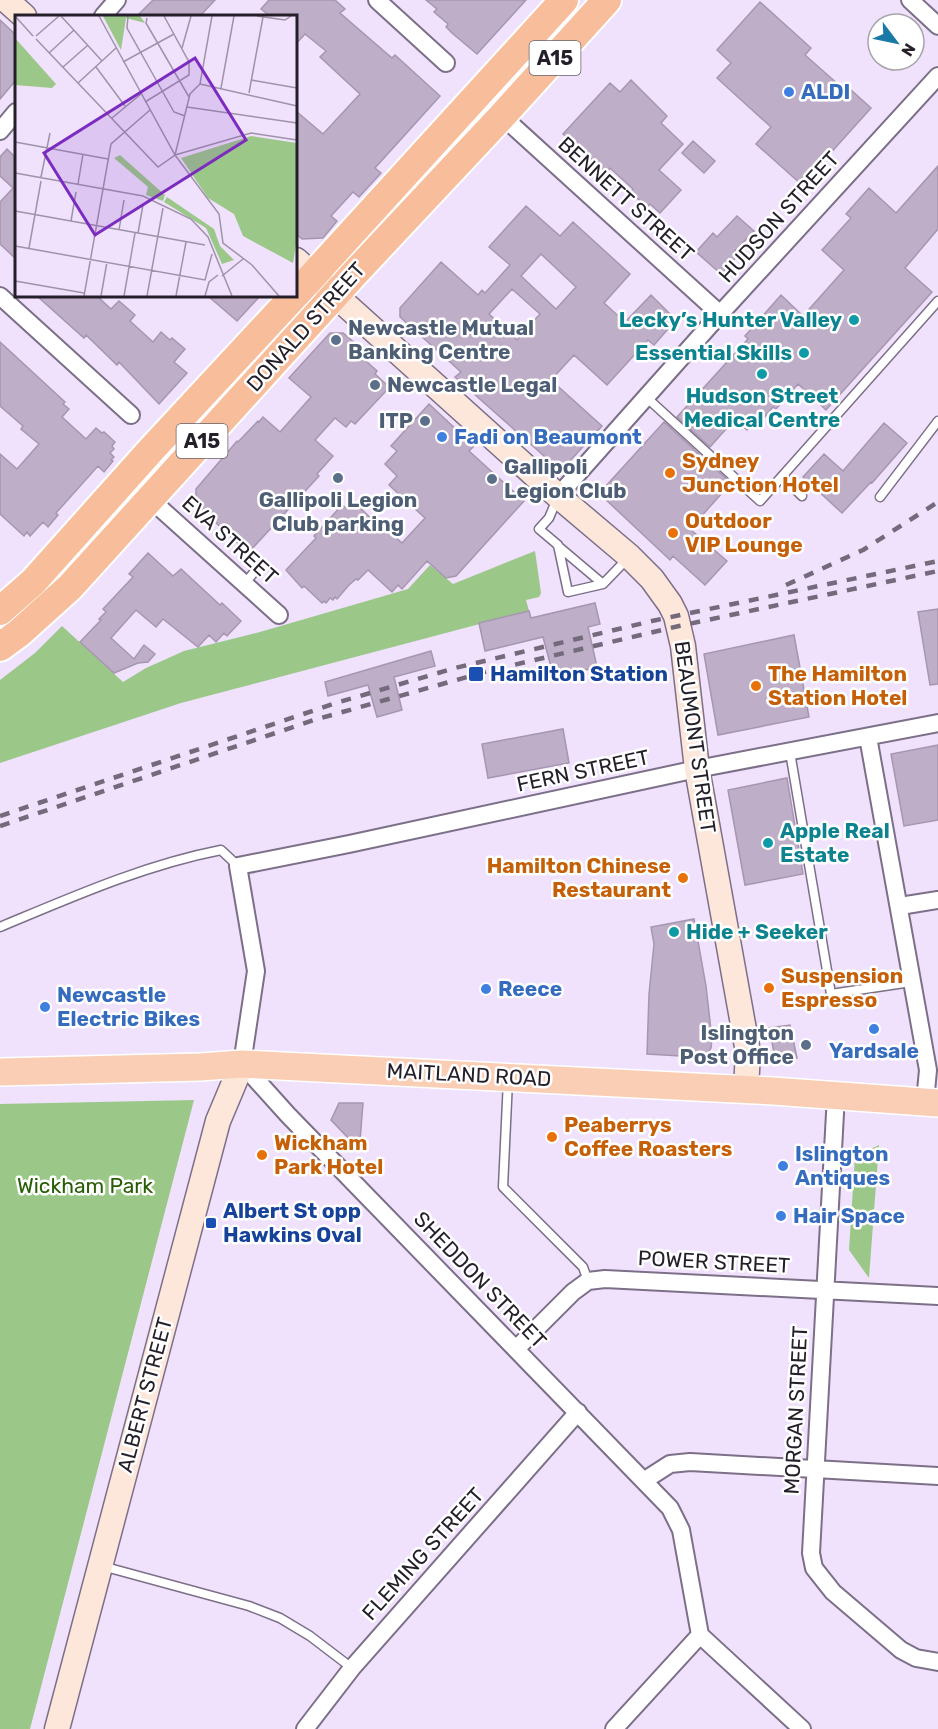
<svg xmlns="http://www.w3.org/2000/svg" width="938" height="1729" font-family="Rubik,sans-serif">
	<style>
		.green { fill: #9bc888 }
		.building { fill: #bfaec8; stroke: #a796b0; stroke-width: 1.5; fill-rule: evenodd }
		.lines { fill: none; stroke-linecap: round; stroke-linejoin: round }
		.service-casing { stroke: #7c6f88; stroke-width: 11 }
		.minor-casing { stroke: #7c6f88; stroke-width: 20 }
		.secondary-casing { stroke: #7c6f88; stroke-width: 27 }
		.primary-casing { stroke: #fff; stroke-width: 30 }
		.trunk-casing { stroke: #fff; stroke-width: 32 }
		.service { stroke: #fff; stroke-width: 8 }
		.minor { stroke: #fff; stroke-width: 16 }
		.secondary { stroke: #fce7da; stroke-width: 24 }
		.primary { stroke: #faceb4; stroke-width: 27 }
		.trunk { stroke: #f8be9b; stroke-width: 28 }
		.rail { stroke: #736a7b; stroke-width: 4.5; stroke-dasharray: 10 10; stroke-linecap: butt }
		.shop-dot { fill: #3f7fe0; stroke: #fff; stroke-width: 2 }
		.culture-dot { fill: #0f9aa8; stroke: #fff; stroke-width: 2 }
		.service-dot { fill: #5c6f8a; stroke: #fff; stroke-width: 2 }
		.food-dot { fill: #e8710a; stroke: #fff; stroke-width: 2 }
		.transit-dot { fill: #1a4fb4; stroke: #fff; stroke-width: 2 }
		.labels { text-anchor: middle; stroke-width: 5; stroke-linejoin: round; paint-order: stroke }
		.shield { fill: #fff; stroke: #666269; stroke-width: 1.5 }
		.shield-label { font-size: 20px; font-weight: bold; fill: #241f29 }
		.shop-label { font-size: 21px; font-weight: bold; fill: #366cbe; stroke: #fff; text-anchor: start }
		.street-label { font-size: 21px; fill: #241f29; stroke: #fff }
		.culture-label { font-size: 21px; font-weight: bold; fill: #0d838f; stroke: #fff; text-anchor: end }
		.service-label { font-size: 21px; font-weight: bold; fill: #4e5e75; stroke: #fff; text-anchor: start }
		.food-label { font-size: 21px; font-weight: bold; fill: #c56008; stroke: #fff; text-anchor: start }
		.transit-label { font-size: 21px; font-weight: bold; fill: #164399; stroke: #fff; text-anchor: start }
		.park-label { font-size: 21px; fill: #295c06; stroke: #fff }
		.inset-road { fill: none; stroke: #9e93a8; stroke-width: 1.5 }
		.view { fill: #7b2cbf; fill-opacity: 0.15; stroke: #7b2cbf; stroke-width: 3 }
		.inset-edge { fill: none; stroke: #241f29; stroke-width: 3 }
	</style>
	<rect width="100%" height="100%" fill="#f0e1fd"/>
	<path class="green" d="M535,551L541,593L539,597L526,600L529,611L181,703L0,763V680L35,653L62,626L123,682L146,668L184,651L260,632L408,589L430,565L453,584Z
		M194,1100L30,1729H0V1104Z
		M879,1145L869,1278L849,1250L855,1156Z"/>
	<path class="building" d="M153,0H215L200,16H137Z
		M269,0H335L345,9L340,13L392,58L395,55L440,96L375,168L381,173L359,197L353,192L331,216L337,221L323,238L302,239L296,234V111L323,134L360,94L320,57L326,51L305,34L296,44V16H270L261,9Z
		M426,0H526L477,54L452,33L446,27L448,24L434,12L437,9Z
		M760,2L811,48L805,55L848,93L851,90L871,108L802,185L756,144L771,127L717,78L731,63L717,50Z
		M0,20L16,35V80L0,99Z
		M631,80L667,116L661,123L683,144L659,170L681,190L660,213L650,204L647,207L630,192L633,189L610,168L607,172L604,171L563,134L610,83L620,92Z
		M693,141L715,161L704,173L682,153Z
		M7,149L16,158V259L0,244V202L13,188L0,176V157Z
		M938,166V229L905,268L932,292L826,410L798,384L776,409L773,407L763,419L759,416L747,430L735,419L710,447L677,417L748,339L745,336L781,295L803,316L844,270L822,250L851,218L846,214L869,188L896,213Z
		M526,206L560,236L573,222L630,274L604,303L625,322L651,295L676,320L654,345L648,340L607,385L574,355L551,380L602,426L568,463H552L455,377L461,372L400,317V308L441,262L478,295L482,290L485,293L510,265L489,247ZM541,254L576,287L556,309L521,276ZM512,289L540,314L517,340L489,314Z
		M737,216L754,231L734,252L738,255L721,274L696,252L713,233L717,237Z
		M37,296H97L111,309L119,301L135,315L130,321L153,342L161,332L170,340L172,338L185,349L174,362L187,373L159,404L119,362L117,365L86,335L84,338Z
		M208,296H260L237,321Z
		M330,333H343L362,349L358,354L377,371L375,374L388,386L387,390L355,424L351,421L346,427L335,418L315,440L333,456L317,474L319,476L250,551L245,546L243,548L200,508L203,504L196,497V489L237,441L238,442L258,421L259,422L263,417L280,432L311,397L289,378Z
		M0,342L65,402L63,404L69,409L62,417L86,439L96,428L102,433L104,432L115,442L112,446L114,449L110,453L114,457L111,460L113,461L104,472L98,466L56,513L58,515L48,527L43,522L30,536L27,532L24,536L0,514V454L17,469L39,444L21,429L23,426L0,406Z
		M429,404L474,446L469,451L524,501L456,576L446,578L427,561L402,589L398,585L392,592L368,570L358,580L356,579L349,585L337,599L335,597L333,600L330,598L326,603L324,601L322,603L304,586L302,588L286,570L316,538L314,536L342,505L346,508L348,506L349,507L354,502L379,526L381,524L402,543L425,518L389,485L397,476L385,464L397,451L391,446Z
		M664,422L731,483L690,529L727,561L705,585L673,556L670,560L603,497L604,488Z
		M884,423L907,443L872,483L871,482L842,513L803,477L824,454L843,471Z
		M148,553L173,576L181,569L220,605L222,603L241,621L227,636L224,633L216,642L209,635L198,647L163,619L156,627L136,610L111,638L134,659L144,645L155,654L148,662L138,663L114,673L80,642L101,620L99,619L106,612L103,609L133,577L129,574Z
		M595,603L600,624L588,627L597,667L554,678L543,637L485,651L479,623L529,611L531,618Z
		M938,609V684L930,685L918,612Z
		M794,635L809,717L718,735L704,654Z
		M431,651L435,666L394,677L402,710L377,717L368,685L328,696L325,682Z
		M563,729L569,763L488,778L482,744Z
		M938,745V820L904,826L891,754Z
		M787,778L803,874L745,885L728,790Z
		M694,919L706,986L712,1039L711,1048L708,1053L699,1057L647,1054L649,994L654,944L651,927Z
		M790,1025L797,1058L775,1057L769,1028Z
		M339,1103H363L360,1141H351L331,1120Z"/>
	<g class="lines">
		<g class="service-casing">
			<path id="service" d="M646,397L760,501L938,301
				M782,476L802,496
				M880,497L938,421
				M557,499L549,518L539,529L558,545L568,592L603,584L629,557
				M558,546L603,584
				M245,583L261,564
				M790,752L831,994L911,982
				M0,927C72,897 144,865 221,850L238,866
				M508,1080L503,1187L583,1267L588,1281
				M102,1566L249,1606L280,1618L310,1636L352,1668"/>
		</g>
		<g class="minor-casing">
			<path id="minor" d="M377,0L446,63
				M910,0L938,26
				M103,16L117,0
				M502,116L720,314
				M0,131L16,112
				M0,296L131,415
				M558,496L720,314L938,76
				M150,499L279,615
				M868,737L928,1070L925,1102
				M900,906L938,900
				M836,1095L811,1553L814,1568L833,1592L901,1650L916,1658L938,1662
				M516,1349L573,1292L588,1281L605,1279L938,1296
				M645,1480L670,1464L690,1462L938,1476
				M305,1729L352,1668L578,1412
				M614,1729L700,1635
				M802,1729L700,1635L681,1530L670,1508L288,1115L242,1064L256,971L238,866L349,844L697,769L938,723"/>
		</g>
		<g class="secondary-casing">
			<path id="secondary" d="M6,0L24,16
				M296,260L558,496L629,556L652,579L670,604L676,616L683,646L697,769L748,1052L746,1089
				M57,1729L218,1121L242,1064"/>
		</g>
		<g class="primary-casing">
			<path id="primary" d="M0,1072L200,1067L242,1064L773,1091L938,1103"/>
		</g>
		<g class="trunk-casing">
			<path id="trunk" d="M296,294L564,0
				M0,611L33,582L151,450L294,296
				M0,647L19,633L70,587L353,275L502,116L607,0"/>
		</g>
		<use href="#service" class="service"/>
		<use href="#minor" class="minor"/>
		<use href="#secondary" class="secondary"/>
		<use href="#primary" class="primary"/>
		<use href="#trunk" class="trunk"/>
		<path class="rail" d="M786,585L863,550L938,502
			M0,816L336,703L455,668L652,621L938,561
			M0,826L314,720L492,670L679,626L938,571"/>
	</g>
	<g class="shop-dot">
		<circle cx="789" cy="92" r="6"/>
		<circle cx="442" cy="437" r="6"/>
		<circle cx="486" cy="989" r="6"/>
		<circle cx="45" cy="1007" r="6"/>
		<circle cx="874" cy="1029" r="6"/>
		<circle cx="783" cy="1166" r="6"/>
		<circle cx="781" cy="1216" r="6"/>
	</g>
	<g class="culture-dot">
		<circle cx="854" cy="320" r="6"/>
		<circle cx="804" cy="353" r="6"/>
		<circle cx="762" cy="374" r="6"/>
		<circle cx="768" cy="843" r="6"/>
		<circle cx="674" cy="932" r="6"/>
	</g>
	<g class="service-dot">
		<circle cx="336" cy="340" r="6"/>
		<circle cx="375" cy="385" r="6"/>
		<circle cx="425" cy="421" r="6"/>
		<circle cx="338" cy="478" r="6"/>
		<circle cx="492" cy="479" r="6"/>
		<circle cx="806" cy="1045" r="6"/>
	</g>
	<g class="food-dot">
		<circle cx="670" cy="473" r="6"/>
		<circle cx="673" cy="533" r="6"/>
		<circle cx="756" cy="686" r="6"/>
		<circle cx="683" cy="878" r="6"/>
		<circle cx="769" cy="988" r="6"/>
		<circle cx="552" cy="1137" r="6"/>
		<circle cx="262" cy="1155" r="6"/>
	</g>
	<g class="transit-dot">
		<rect x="468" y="666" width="16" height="16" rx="3"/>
		<rect x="205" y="1217" width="12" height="12" rx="3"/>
	</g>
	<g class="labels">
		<g class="shield">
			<rect x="529.5" y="41" width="51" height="34" rx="4.5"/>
			<rect x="176.5" y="424" width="51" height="34" rx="4.5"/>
		</g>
		<g class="shield-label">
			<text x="555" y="65">A15</text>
			<text x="202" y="448">A15</text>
		</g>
		<g class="shop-label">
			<text x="801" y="99">ALDI</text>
			<text x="454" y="444">Fadi on Beaumont</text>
			<text x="498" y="996">Reece</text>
			<text x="57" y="1002">Newcastle<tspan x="57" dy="24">Electric Bikes</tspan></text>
			<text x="874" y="1058" text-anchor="middle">Yardsale</text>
			<text x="795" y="1161">Islington<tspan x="795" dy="24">Antiques</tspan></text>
			<text x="793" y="1223">Hair Space</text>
		</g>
		<g class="street-label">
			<text transform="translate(626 199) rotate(42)" y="7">BENNETT STREET</text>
			<text transform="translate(779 217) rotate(-48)" y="7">HUDSON STREET</text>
			<text transform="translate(306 327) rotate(-48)" y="7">DONALD STREET</text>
			<text transform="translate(230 540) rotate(42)" y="7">EVA STREET</text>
			<text transform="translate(695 737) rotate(82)" y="7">BEAUMONT STREET</text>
			<text transform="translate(583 771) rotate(-12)" y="7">FERN STREET</text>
			<text transform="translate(469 1075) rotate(3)" y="7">MAITLAND ROAD</text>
			<text transform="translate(714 1262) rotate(3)" y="7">POWER STREET</text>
			<text transform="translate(480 1280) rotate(46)" y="7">SHEDDON STREET</text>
			<text transform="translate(145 1395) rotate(-75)" y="7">ALBERT STREET</text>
			<text transform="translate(796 1410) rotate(-87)" y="7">MORGAN STREET</text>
			<text transform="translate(423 1554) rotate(-48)" y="7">FLEMING STREET</text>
		</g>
		<g class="culture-label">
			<text x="842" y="327">Lecky’s Hunter Valley</text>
			<text x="792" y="360">Essential Skills</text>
			<text x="762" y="403" text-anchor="middle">Hudson Street<tspan x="762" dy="24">Medical Centre</tspan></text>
			<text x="780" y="838" text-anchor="start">Apple Real<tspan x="780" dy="24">Estate</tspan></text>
			<text x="686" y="939" text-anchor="start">Hide + Seeker</text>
		</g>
		<g class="service-label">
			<text x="348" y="335">Newcastle Mutual<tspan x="348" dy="24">Banking Centre</tspan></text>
			<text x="387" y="392">Newcastle Legal</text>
			<text x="413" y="428" text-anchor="end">ITP</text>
			<text x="504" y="474">Gallipoli<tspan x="504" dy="24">Legion Club</tspan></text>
			<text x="338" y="507" text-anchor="middle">Gallipoli Legion<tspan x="338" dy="24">Club parking</tspan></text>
			<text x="794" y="1040" text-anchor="end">Islington<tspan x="794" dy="24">Post Office</tspan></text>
		</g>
		<g class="food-label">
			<text x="682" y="468">Sydney<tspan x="682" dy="24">Junction Hotel</tspan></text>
			<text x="685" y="528">Outdoor<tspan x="685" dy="24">VIP Lounge</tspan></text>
			<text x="768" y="681">The Hamilton<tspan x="768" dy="24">Station Hotel</tspan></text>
			<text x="671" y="873" text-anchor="end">Hamilton Chinese<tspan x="671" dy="24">Restaurant</tspan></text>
			<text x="781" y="983">Suspension<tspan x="781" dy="24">Espresso</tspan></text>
			<text x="564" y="1132">Peaberrys<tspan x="564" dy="24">Coffee Roasters</tspan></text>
			<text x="274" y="1150">Wickham<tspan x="274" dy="24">Park Hotel</tspan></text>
		</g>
		<g class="transit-label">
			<text x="490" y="681">Hamilton Station</text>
			<text x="223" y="1218">Albert St opp<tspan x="223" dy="24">Hawkins Oval</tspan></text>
		</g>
		<g class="park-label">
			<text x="85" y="1193">Wickham Park</text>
		</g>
	</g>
	<g transform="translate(15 15)">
		<rect width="282" height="282" fill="#f0e1fd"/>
		<path d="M88,1H125L130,8L111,3L106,35ZM0,23L41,69L37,73L0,70ZM236,121L282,128V224L278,248L228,221L219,199L193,183L166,143ZM105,140L150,180L148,186L131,180L133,172L99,143ZM152,182L199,214L205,231L219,245L207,249L191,213L149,187Z" fill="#9bc888"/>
		<path class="inset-road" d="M0,1L18,21M46,1L87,46M84,1L160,140L204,199L208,228L237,250L264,281M113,1L112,13L159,97L170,101M242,1L270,5L276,1M132,3L131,8L174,82M21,21L44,1M21,24L143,152L160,140L175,79L185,69L197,1M167,33L176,1M34,38L59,15M108,47L159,19M48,52L73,30M81,52L110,91M236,65L282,73M63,68L101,33M185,69L282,91M206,73L219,1M234,78L248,2M130,87L174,60V47L149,1M172,92L282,108M97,103L126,79M0,127L93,144M160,140L236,118L282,125M0,158L128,181L176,204L193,222L217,281M26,162L35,118M63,169L68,139M0,196L190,230M56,206L61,177M104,215L109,185M123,218L128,190M0,231L190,265L197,239M14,233L26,166M207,261L228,244M0,266L69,278M69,281L96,129L135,95M86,281L92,247M109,281L120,218M132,281L148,193M161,281L171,227M190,281L194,267L203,260"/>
		<path class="view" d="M180,43L231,125L80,220L29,138Z"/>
		<rect width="282" height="282" class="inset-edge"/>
	</g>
	<g transform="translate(896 42) rotate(122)"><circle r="28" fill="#ffffff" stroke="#a7a5a9" stroke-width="1.5"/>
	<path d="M0-4.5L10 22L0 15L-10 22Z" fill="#197aa7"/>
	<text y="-9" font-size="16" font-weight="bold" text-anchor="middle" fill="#241f29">N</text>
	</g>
</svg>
